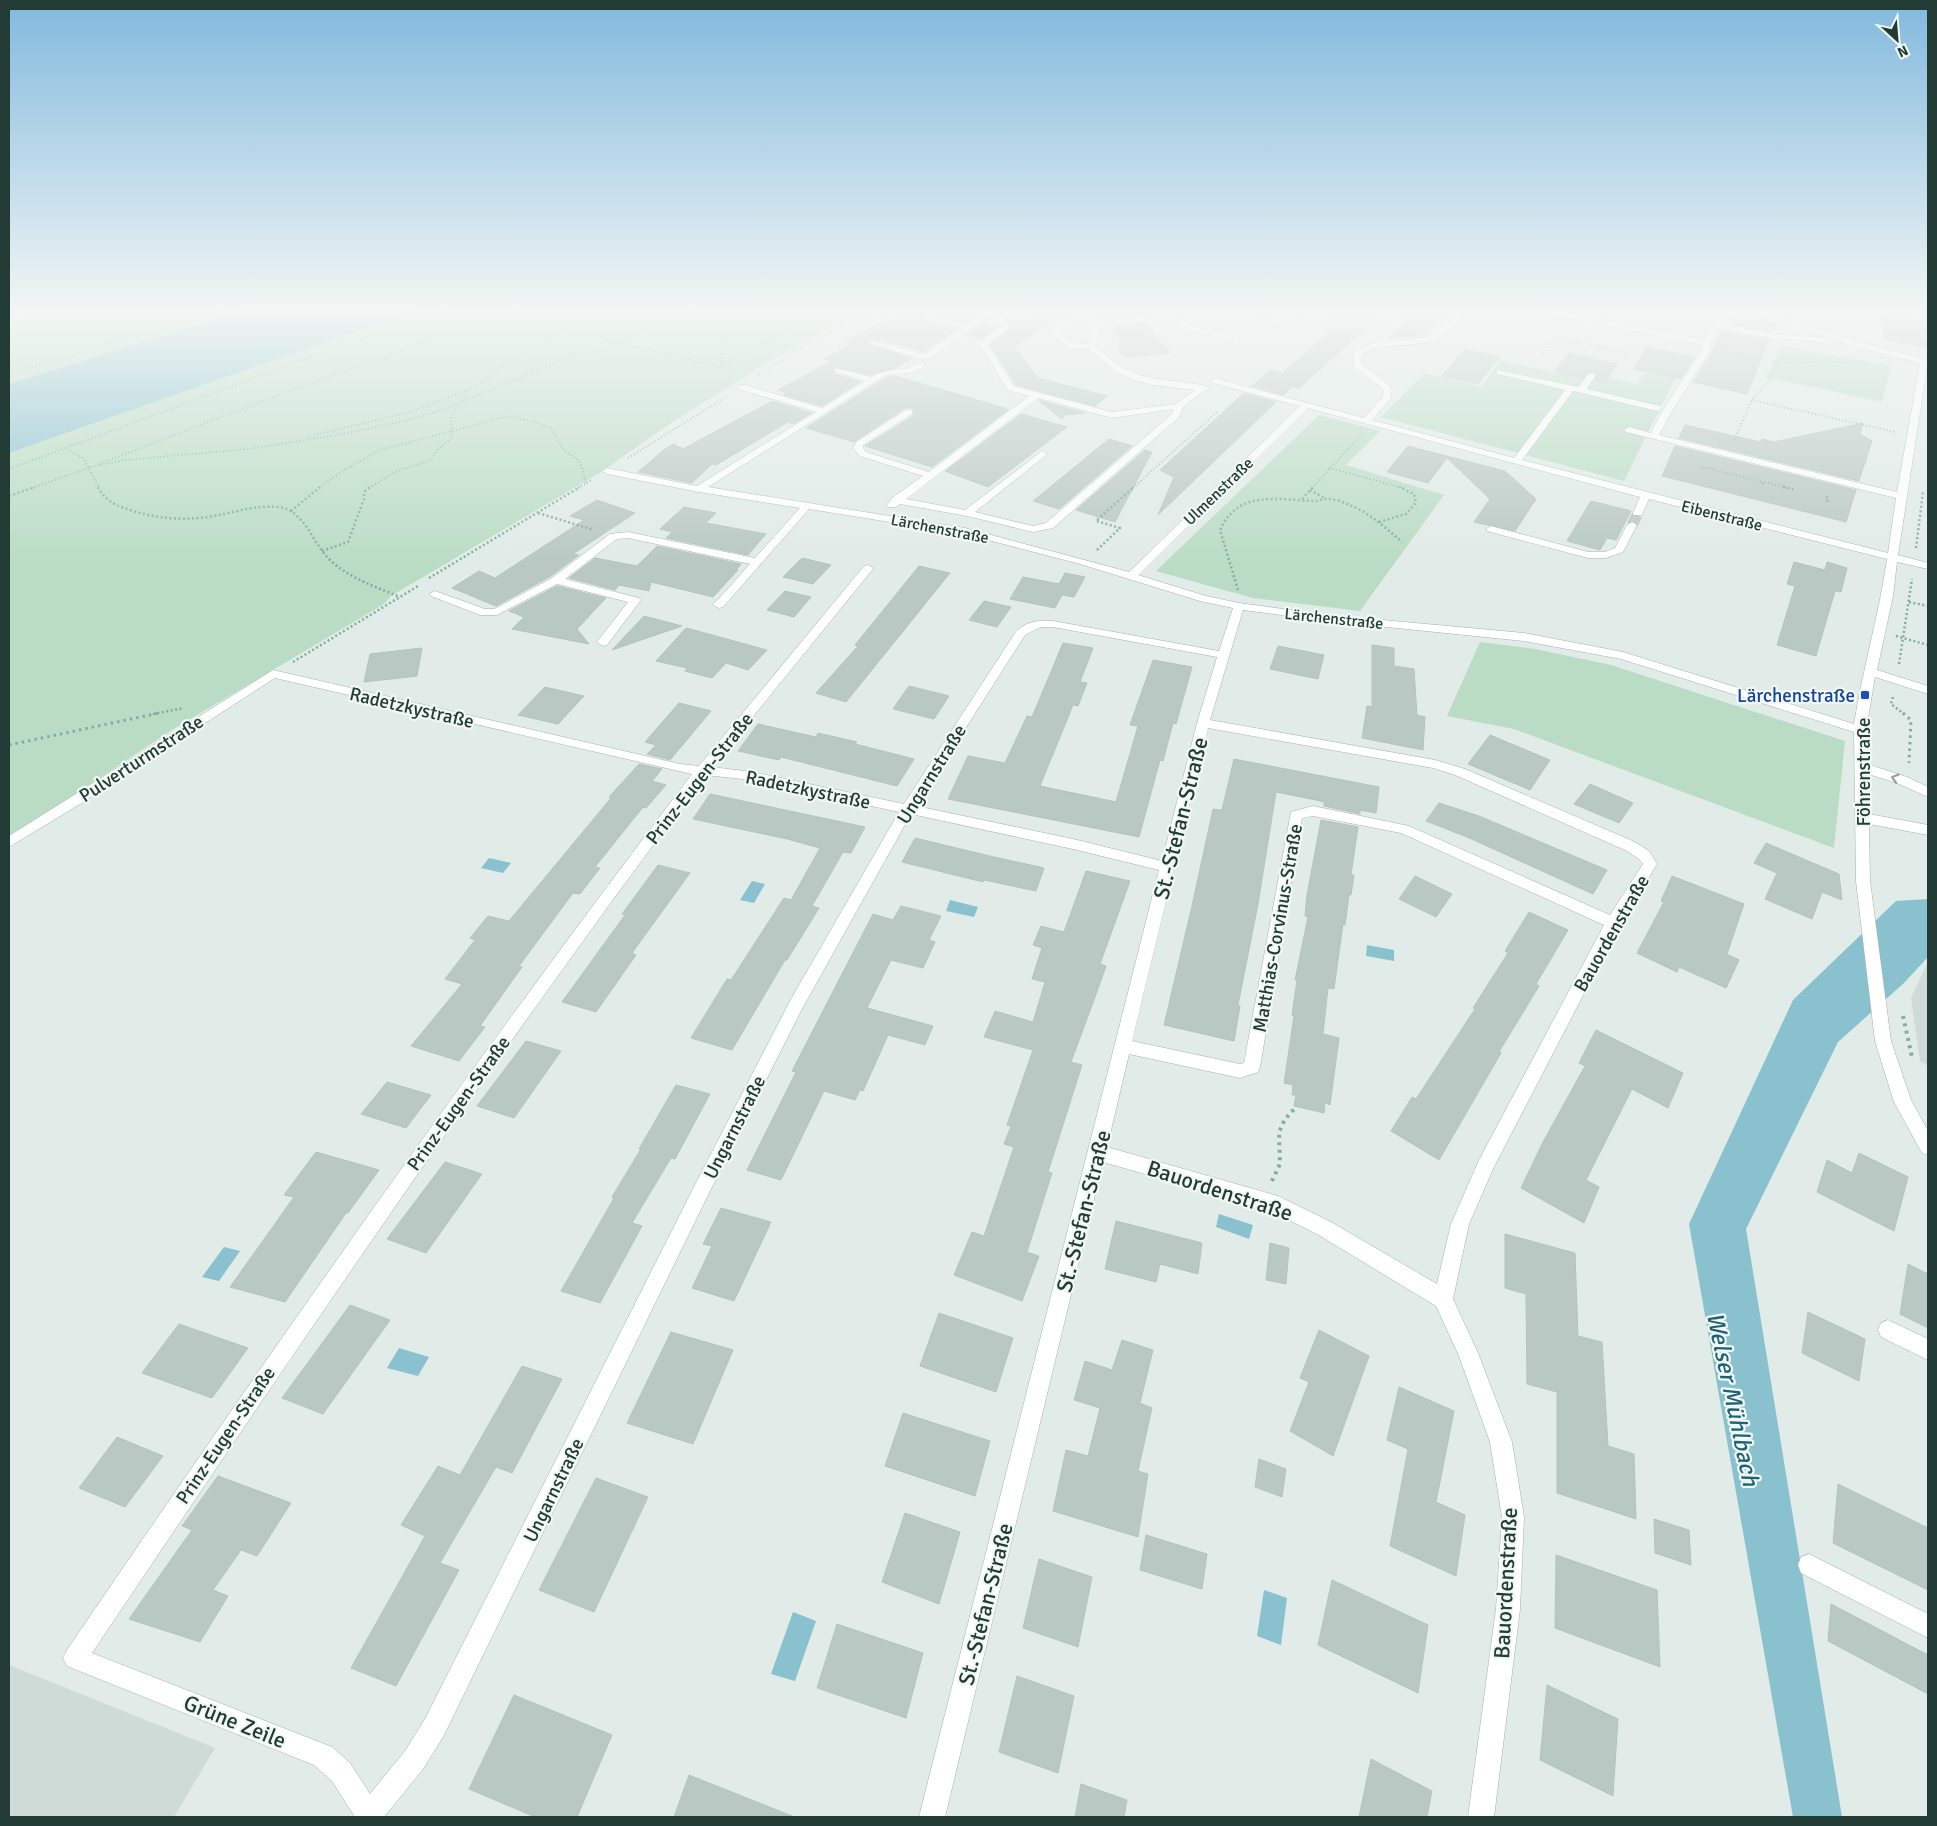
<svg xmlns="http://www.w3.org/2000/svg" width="1937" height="1826" font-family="Signika,sans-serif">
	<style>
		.built { fill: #cfdbd6 }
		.green { fill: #badcc4 }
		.water { fill: #8ac1cf }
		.building { fill: #b9c8c3; stroke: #b3c4be }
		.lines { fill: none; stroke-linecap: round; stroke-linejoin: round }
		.minor-tunnel { stroke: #bbc8c3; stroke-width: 11; stroke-dasharray: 11 5.5; stroke-linecap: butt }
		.minor-casing { stroke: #a4b3ae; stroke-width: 1 }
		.path-far3 { stroke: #82aea2; stroke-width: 2; stroke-dasharray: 1 2.5; stroke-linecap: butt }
		.path-far2 { stroke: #82aea2; stroke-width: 2.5; stroke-dasharray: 2 2.5; stroke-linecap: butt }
		.path-far1 { stroke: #82aea2; stroke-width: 3; stroke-dasharray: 2.5 4; stroke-linecap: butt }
		.path { stroke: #82aea2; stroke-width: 4; stroke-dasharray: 3 4.5; stroke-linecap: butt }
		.minor { fill: #fff; fill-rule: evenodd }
		.oneway { stroke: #909d9a }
		.transit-dot { fill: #1a4fb4; stroke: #f1f8f4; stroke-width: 2 }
		.labels { text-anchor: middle; stroke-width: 4.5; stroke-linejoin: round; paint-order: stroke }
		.far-street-label { font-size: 16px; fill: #223b35; stroke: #f1f8f4 }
		.transit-label { font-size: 19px; fill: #164399; stroke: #f1f8f4; text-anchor: end }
		.street-label { font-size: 19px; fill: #223b35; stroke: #f1f8f4 }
		.near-street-label { font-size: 22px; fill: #223b35; stroke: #f1f8f4 }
		.near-water-label { font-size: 24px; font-style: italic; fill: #1e6375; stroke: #f1f8f4 }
	</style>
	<rect width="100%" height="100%" fill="#e1ebe7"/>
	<path class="built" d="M1928,962V1066L1920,1061L1911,998Z
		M9,1665L215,1748L174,1817H9Z"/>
	<path class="green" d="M54,309H247L9,384V320Z
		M420,309H867L777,357L671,423L601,472L391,596L384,604L175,728L9,838V453Z
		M1781,346L1891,366L1882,402L1766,377Z
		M1500,361L1563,374L1568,369L1637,384L1644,373L1675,378L1624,481L1381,417L1425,373L1482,387Z
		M1319,415L1380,431L1346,465L1444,495L1360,611L1253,598L1156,571Z
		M1480,642L1535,649L1611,665L1845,741L1834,848L1514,729L1447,716Z"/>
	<path class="water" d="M247,309H420L9,453V384Z
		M489,858L511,863L503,873L481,868Z
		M752,881L765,884L754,903L740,900Z
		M1928,899V957L1904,983L1838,1042L1746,1229L1842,1817H1793L1689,1224L1793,1000L1896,901Z
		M950,900L978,907L974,917L946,911Z
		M1367,945L1394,950V961L1366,956Z
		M1219,1214L1253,1225L1249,1239L1216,1227Z
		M224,1247L240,1251L219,1281L202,1277Z
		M399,1348L429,1357L418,1376L387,1368Z
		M1264,1590L1287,1598L1281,1645L1257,1636Z
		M793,1612L816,1621L795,1681L771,1674Z"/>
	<path class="building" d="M907,309L987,310L968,323L924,313L925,320L958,329L924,351L874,339L869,341V345L912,358L895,368L871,375L834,367V374L860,382L822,406L783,395L787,393L778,390L831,361L824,359L852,344L845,342Z
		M1048,309H1066L1067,312L1014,346L1038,378L1107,396L1095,406L1016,385L990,345L1012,327V324L1004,320L1008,317L1019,320Z
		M1098,309H1134L1138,315L1107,320Z
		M1417,309L1442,312L1423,335L1389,338Z
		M1881,309H1909L1913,317L1924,318L1925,322L1928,323V348L1885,340Z
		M1739,316L1776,323L1772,332L1734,325Z
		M984,322L985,328L998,326L982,339L966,335Z
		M1144,322L1170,353L1128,357L1119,352L1120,338L1112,328Z
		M1365,329L1299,388L1292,387L1283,395L1252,386L1271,370L1283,373L1330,331Z
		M1722,331L1769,340L1747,394L1693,382L1713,350Z
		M1647,347L1695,357L1681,379L1634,369Z
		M1465,349L1500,357L1478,384L1442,376Z
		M1568,353L1617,364L1605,383L1595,380L1597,375L1594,372H1588L1583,378L1555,371Z
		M895,376L1005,408L1008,410L932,467L865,446L913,416L914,410L912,408H905L854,442L806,428L887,377Z
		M1244,393L1276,402L1158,515L1174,477L1160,470Z
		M1038,400L1085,413L1065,415L1062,419Z
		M772,401L811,413L794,424L788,422L716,465L712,464L692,483L638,472L665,449L673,444L683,449Z
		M1021,414L1067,427L988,487L945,471Z
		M1863,423L1860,434L1872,441L1859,481L1679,438L1685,425L1761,442L1762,439L1774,442Z
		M1109,439L1132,446L1059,509L1033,501Z
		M1408,446L1505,471L1536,499L1515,531L1474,522L1490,499L1447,458L1428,483L1387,472Z
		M1675,446L1856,490L1846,522L1662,476Z
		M1145,450L1152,452L1115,522L1076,510Z
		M597,500L635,513L573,554L579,555L551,576L496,606L452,588L479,571L495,578L584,520L570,516Z
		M1591,501L1631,511L1616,540L1607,538L1600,550L1567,541Z
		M684,507L716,513L706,523L766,534L748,555L666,538L672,532L660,529Z
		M657,546L741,564L736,570H738L713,597L651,582L649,591L619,585L615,590L569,578L595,558L637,566Z
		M802,558L831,565L813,584L783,577Z
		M1794,562L1825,570L1827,562L1847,568L1841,592L1835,591L1816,656L1777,645L1795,586L1787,584Z
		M919,566L950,573L846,702L816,693L858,646L855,645Z
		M1065,573L1085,577L1074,597L1062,595L1055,608L1010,599L1023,577L1059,584Z
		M557,586L606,598L577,629L589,644L512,629L524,617L509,611Z
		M785,591L811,597L794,617L767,610Z
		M984,601L1011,607L997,627L969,620Z
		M644,616L682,626L612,650Z
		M686,628L694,630L767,650L748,670L726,663L712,678L685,671L687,668L656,661Z
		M1063,643L1093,648L1080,682L1087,683L1078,706L1073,705L1040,786L1116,802L1138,726L1130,725L1153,660L1192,667L1176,724L1173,723L1163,761L1160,760L1139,837L948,799L968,756L1005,763L1027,716L1032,717Z
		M1372,645L1394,648V666L1414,669L1417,715L1425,717L1423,750L1362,738L1367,706L1372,707Z
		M1278,646L1324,655L1318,679L1270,669Z
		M422,648L417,676L364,682L370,654Z
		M909,686L949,696L934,719L893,709Z
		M545,687L584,696L558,724L518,715Z
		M679,703L711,711L670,760L647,754L656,745L645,742Z
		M758,724L816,737L818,733L857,742L855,744L914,759L897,786L781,757L779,760L738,751Z
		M1490,735L1550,760L1530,790L1468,764Z
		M1234,759L1379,787L1376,813L1360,810V814L1324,806V802L1316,800L1276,792L1258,904L1238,1005L1240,1006L1234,1041L1164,1025L1192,906L1213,809L1222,810Z
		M639,764L662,769L652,781L666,785L646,808L643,807L595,867L600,868L580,894L573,893L519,966L522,967L480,1026L485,1027L459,1061L411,1046L462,984L445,979L475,940L470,938L488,916L509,921L611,798L609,797Z
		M1590,784L1633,803L1619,823L1574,804Z
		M710,794L865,827L851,853L843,852L812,906L819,908L787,960H785L732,1050L691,1038L727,979L731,980L784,898L791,900L820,848L787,839L693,819Z
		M1439,803L1479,816L1607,870L1593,894L1467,837L1426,821Z
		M1321,820L1358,827L1351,875H1354L1351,895H1349L1345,925L1343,924L1334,989L1328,988L1323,1034L1339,1038L1330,1105L1325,1102L1324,1113L1294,1106L1296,1095H1292L1293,1085L1284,1083L1294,1016L1292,1015L1297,980H1295L1308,917L1305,916L1307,895Z
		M915,838L994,857L1044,868L1036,891L984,880L983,882L902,862Z
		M1766,843L1839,874L1842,900L1822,892L1812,919L1765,899L1777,873L1754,863Z
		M658,865L690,873L632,953L636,955L596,1012L562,1002L625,915L622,914Z
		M1086,871L1130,881L1100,964L1106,966L1095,997L1071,1062L1082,1065L1048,1172L1052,1173L1027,1252L1039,1256L1022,1301L954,1275L972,1232L984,1236L1014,1147L1004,1144L1011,1126L1007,1125L1033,1050L984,1037L995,1011L1033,1022L1045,982L1032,979L1042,948L1033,945L1041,926L1064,932Z
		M1415,876L1452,894L1436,917L1399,899Z
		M1672,876L1744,904L1727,954L1739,960L1726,988L1679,967L1677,972L1637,953L1664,902L1661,901Z
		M901,906L941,916L929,940L935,942L923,968L891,960L867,1008L933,1026L925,1045L888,1035L863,1091L860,1090L855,1100L824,1091L781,1180L747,1170L796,1072L792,1071L873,914L893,920Z
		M1529,912L1568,930L1536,984L1539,986L1499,1052L1501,1053L1439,1160L1391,1131L1412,1097L1416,1099L1475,1009L1473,1008L1508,953L1505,951Z
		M1596,1030L1683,1073L1668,1108L1632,1089L1586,1180L1599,1187L1584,1223L1521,1188L1543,1142L1585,1066L1579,1063Z
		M526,1041L561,1051L514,1118L477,1106Z
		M387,1082L431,1095L406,1128L361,1114Z
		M676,1085L710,1094L675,1159L671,1158L632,1223L642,1226L600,1303L561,1291L614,1198L612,1197L641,1149H639Z
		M316,1152L379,1170L348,1213H346L285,1302L230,1287L294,1197L284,1195Z
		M1859,1153L1908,1177L1894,1231L1817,1192L1827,1160L1852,1173Z
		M445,1162L482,1174L426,1253L387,1239Z
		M721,1208L771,1222L734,1301L692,1288L712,1246L703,1244Z
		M1116,1221L1202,1243L1198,1274L1160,1264L1156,1282L1105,1269Z
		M1505,1234L1575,1253L1578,1336L1602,1342L1608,1446L1634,1454L1636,1519L1557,1493V1392L1527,1384L1526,1294L1505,1288Z
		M1270,1243L1289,1248L1286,1284L1266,1280Z
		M1908,1264L1928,1274V1328L1900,1314Z
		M350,1305L390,1320L323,1414L282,1398Z
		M1808,1312L1865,1339L1859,1381L1802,1353Z
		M939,1313L1013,1338L996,1392L920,1366Z
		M179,1324L248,1348L212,1398L142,1373Z
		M1319,1330L1369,1356L1333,1456L1290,1431L1309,1382L1300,1378Z
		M671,1332L733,1350L693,1444L627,1423Z
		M1122,1340L1153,1350L1140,1403L1152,1408L1138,1471L1148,1474L1138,1537L1053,1511L1066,1450L1088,1456L1100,1408L1074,1400L1085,1361L1112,1370Z
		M522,1366L562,1379L512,1473L496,1467L440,1563L459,1570L396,1686L351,1668L425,1536L401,1525L438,1466L460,1475Z
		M1399,1387L1454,1411L1436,1502L1465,1515L1456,1576L1390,1546L1408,1449L1387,1440Z
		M903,1413L990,1441L975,1496L885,1466Z
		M117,1437L163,1456L125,1507L79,1488Z
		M1259,1459L1286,1469L1282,1497L1255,1487Z
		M218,1476L291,1503L257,1556L241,1550L213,1590L228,1596L200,1642L129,1619L192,1530L182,1526Z
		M596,1478L648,1497L594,1612L539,1590Z
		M1838,1484L1928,1528V1590L1833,1543Z
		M905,1513L960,1532L939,1604L882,1582Z
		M1654,1519L1689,1530L1691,1565L1655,1553Z
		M1146,1535L1207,1554L1202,1589L1140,1570Z
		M1556,1555L1657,1590L1660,1667L1555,1628Z
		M1039,1559L1092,1577L1078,1647L1023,1628Z
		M1332,1580L1428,1625L1418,1693L1318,1645Z
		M1831,1604L1928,1655V1694L1828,1641Z
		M837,1624L923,1653L906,1718L817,1688Z
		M1017,1676L1074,1696L1058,1773L999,1752Z
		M1547,1685L1618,1719L1613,1796L1540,1760Z
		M514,1695L612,1735L577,1817H535L469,1789Z
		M1371,1759L1432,1791L1427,1817H1359Z
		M689,1775L792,1816V1817H674Z
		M1081,1784L1127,1800L1124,1817H1075Z"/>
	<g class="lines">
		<path class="minor-tunnel" d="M1632,525L1638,513"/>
		<g class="minor-casing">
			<path id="minor" d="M991,309H1000L931,357L920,359L870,343L874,341L920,353H926L962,328L925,318V314L968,325Z
				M1008,309H1017L1001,320L1011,326L988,345L1014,386L1112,412L1176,404L1195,390L1154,385L1134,380L1115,371L1089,349L1071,348L1050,335L1060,324L1070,321L1098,324L1141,316H1144V320L1100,328L1095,346C1135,383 1153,377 1202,385L1211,389L1204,391L1183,407L1179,417L1053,528L1033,532L967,516L900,504L896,507H888L887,505L892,498L923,476L860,456L853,448L856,442L906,410H912V414L863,445V448L866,452L929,472L1029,396L1008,390L979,344L1001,326L996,323L986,326V322ZM1073,325L1092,328L1087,344H1076L1059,334L1067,327ZM1038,398L1112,418L1173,409L1172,414L1046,523L1033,526L975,512L1045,456L1047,454L1042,451L965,510L906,499Z
				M1198,309H1206L1187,325L1238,337V341L1178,328V324Z
				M1459,309H1467C1459,318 1447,334 1436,339C1414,349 1387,340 1361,354V364L1386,382L1392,391L1390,399L1372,420L1514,458L1565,390L1497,374V370L1579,387L1588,374H1594L1595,376L1587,389L1660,406L1662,408L1657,411L1573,391L1522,460L1888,553L1896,498L1626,432L1624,430L1629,427L1651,433L1662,411L1703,349L1702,345L1536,311L1532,309H1546L1704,340L1713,323L1728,309H1736L1722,324L1771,334L1826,338L1827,340L1823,342L1771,338L1718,328L1710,343L1711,349L1672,411L1659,435L1897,492L1920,363L1849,345L1741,309H1752L1855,341L1928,360L1898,555L1928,563V569L1897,562L1893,596L1877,670L1928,686V694L1875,677L1866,730L1867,764L1907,777L1928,787V797L1897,783L1868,774L1869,814L1928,825V835L1869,824L1870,881L1891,1041L1911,1100L1928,1131V1155L1922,1153L1894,1102L1875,1041L1856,881L1854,732L1621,659L1524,641L1328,621L1243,610L1210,720L1435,760L1465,769L1635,842L1649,851L1657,864L1619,926L1493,1169L1469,1224L1453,1299L1478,1353L1512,1442L1524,1517L1520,1609L1494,1817H1468L1496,1609L1502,1517L1490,1442L1459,1356L1436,1306L1317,1234L1267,1209L1103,1162L945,1817H919L1159,870L1073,849L911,814L803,1007L710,1191L443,1737L423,1769L384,1817H355L332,1781L314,1765L67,1666L63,1658L67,1650C269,1353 475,1059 692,774L275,678L85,801L9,847V836L273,670L680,764L699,766L864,566L868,565L873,568L872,570L712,767L752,772L904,804L1015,633C1025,621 1039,620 1053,621L1219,651L1233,608L1200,601L1080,564L965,534L809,509L723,607L719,608L713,605L750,564L628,538L617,539L565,579L639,598L641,600L607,645L603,646L597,642L628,602L557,584L497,615H480L431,596L429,594L435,591L485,609H494L552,578L610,534L628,532L755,558L800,508L699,492L607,474L602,471L607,468L697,486L816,412L739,389V385H745L822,408L865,381L835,372V368L871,377C885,369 894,371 908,368C914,366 918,362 924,363V367L911,373L886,375L708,487L965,528L1129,572L1300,406L1212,383V379H1218L1364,418L1382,398L1384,391L1380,386L1354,367V351L1372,343L1427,337L1433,334ZM1308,408L1640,497L1633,513L1634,515H1642L1649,499L1887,559C1879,615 1863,668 1854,724L1623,652L1524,633L1328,615L1239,603L1206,596L1138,575ZM1040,627H1053L1217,657L1197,723L1162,861L1073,839L916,806L1025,635ZM1208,728L1433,768L1455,775L1625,850L1639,859L1643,864L1610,915L1409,826L1313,806L1291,812L1244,1063L1240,1064L1132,1041ZM705,775L752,780L899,812L791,999L698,1179L425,1719L405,1751L370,1794L350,1763L332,1747L92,1653C291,1356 491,1061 705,775ZM1313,816L1401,833L1604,925L1479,1160L1451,1224L1437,1284L1331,1222L1278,1196L1107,1147L1129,1054L1240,1078L1258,1072L1260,1067L1302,818Z
				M1632,522L1637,525L1623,552L1606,558H1588L1487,531L1486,529L1491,526L1588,552H1605L1615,548L1627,525Z
				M1888,1320L1928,1339V1360L1881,1337L1878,1330L1881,1323Z
				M1809,1554L1928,1614V1638L1801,1573L1798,1565L1801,1557Z"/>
		</g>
		<path class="path-far3" d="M719,309L724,339L721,365
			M513,310L620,343L739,371
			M1255,322C1261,323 1268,325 1274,325C1296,323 1369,306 1384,321
			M1023,327L1039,331
			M1248,328L1270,309
			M1592,338L1572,341L1630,354
			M1722,352L1778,362L1770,380L1752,400L1895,432
			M1543,353L1555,338L1572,341
			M1593,357L1601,347
			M1778,362H1856
			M722,365L830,309
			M9,374L229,309
			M759,375L810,342L875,309
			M307,437L410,412L468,390L485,380L500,367L571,327L580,313L587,309
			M1734,440L1752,400
			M67,449L84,459L99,488
			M628,458L729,395
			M99,464L258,403L515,309
			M91,467L124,460L249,449L342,434L408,420L436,412L509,383L574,354L595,352L620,343L672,318L699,309
			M1329,468L1404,488
			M9,469L321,353L453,309
			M1701,470L1702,467L1763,482L1762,485L1764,482L1788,488
			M32,488L91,467
			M319,488L344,470L380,450L509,416L532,421L551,428L562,448L580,462L586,483
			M369,488L395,472L431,460L438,449L452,438L451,417L468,390
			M578,488L593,479
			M1133,488L1218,411
			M1312,488L1361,435"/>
		<path class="path-far2" d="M98,487C104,499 114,505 127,509C155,519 185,521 214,516C235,512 256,505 278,507C305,510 312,543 330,560C349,578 376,587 400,597
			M1783,487L1796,490
			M1310,490L1326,499
			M9,496L35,487
			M1826,497H1828L1827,502
			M1302,499L1313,487
			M291,511L320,487
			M538,513L594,530
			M1379,522L1406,514L1416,503L1414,494L1399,487
			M1916,548L1923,492
			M1097,550L1120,528L1096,521L1134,487
			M322,551L348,542L364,499V492L370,487
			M429,578L580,487
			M1238,590L1220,530C1238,489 1279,500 1315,501C1319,501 1322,499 1326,499C1334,498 1345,503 1352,506C1371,514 1387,529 1402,542
			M1909,602L1928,606
			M1896,636L1928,645
			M293,662L418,586
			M1899,664L1912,579
			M1893,697L1891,704L1904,714
			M153,714L184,708"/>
		<path class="path-far1" d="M1903,713L1911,720L1909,763
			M9,745L159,713"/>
		<path class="path" d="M1903,1016L1912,1057
			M1272,1181L1280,1164L1279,1132L1285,1119L1297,1106"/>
		<use href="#minor" class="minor"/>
	</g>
	<defs><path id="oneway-chevron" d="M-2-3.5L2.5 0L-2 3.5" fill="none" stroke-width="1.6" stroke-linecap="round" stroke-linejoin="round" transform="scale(1.25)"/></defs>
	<use class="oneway" href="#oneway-chevron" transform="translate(1895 778) rotate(-163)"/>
	<linearGradient id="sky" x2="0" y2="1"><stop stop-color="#82b9de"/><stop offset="0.55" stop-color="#f2f6f4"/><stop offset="1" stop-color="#f2f6f4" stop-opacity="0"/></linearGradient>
	<rect width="1937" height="564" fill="url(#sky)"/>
	<rect class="transit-dot" x="1860" y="690" width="10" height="10" rx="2.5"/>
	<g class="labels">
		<g class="far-street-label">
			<text transform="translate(1218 491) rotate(-44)" y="6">Ulmenstraße</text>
			<text transform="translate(1722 515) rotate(14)" y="6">Eibenstraße</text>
			<text transform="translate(940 528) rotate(11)" y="6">Lärchenstraße</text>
			<text transform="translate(1334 618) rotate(6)" y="6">Lärchenstraße</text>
		</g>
		<g class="transit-label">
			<text x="1855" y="702">Lärchenstraße</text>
		</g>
		<g class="street-label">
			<text transform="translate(412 707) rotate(13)" y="7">Radetzkystraße</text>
			<text transform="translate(141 758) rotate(-33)" y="7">Pulverturmstraße</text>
			<text transform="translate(1863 772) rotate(-90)" y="7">Föhrenstraße</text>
			<text transform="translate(931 774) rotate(-58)" y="7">Ungarnstraße</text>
			<text transform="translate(699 778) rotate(-52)" y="7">Prinz-Eugen-Straße</text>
			<text transform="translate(808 789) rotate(12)" y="7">Radetzkystraße</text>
			<text transform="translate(1277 928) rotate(-80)" y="7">Matthias-Corvinus-Straße</text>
			<text transform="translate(1611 933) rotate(-60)" y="7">Bauordenstraße</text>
			<text transform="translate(458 1103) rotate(-54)" y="7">Prinz-Eugen-Straße</text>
			<text transform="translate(734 1127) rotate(-63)" y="7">Ungarnstraße</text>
			<text transform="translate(225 1435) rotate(-56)" y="7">Prinz-Eugen-Straße</text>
			<text transform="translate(553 1490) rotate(-64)" y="7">Ungarnstraße</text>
		</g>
		<g class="near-street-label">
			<text transform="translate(1180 818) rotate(-76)" y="8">St.-Stefan-Straße</text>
			<text transform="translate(1220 1190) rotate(18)" y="8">Bauordenstraße</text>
			<text transform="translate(1083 1211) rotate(-76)" y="8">St.-Stefan-Straße</text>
			<text transform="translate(1505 1583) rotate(-87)" y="8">Bauordenstraße</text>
			<text transform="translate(985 1604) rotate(-76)" y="8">St.-Stefan-Straße</text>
			<text transform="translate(235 1721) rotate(22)" y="8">Grüne Zeile</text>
		</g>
		<g class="near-water-label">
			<text transform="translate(1733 1399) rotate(78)" y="8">Welser Mühlbach</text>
		</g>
	</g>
	<rect width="1937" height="1826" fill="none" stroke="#223b35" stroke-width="20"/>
	<g transform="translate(1897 40) rotate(154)" stroke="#f1f8f4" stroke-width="4" paint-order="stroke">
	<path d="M0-4L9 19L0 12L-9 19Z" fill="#223b35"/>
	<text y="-8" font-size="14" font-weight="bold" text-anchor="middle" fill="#223b35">N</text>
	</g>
</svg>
